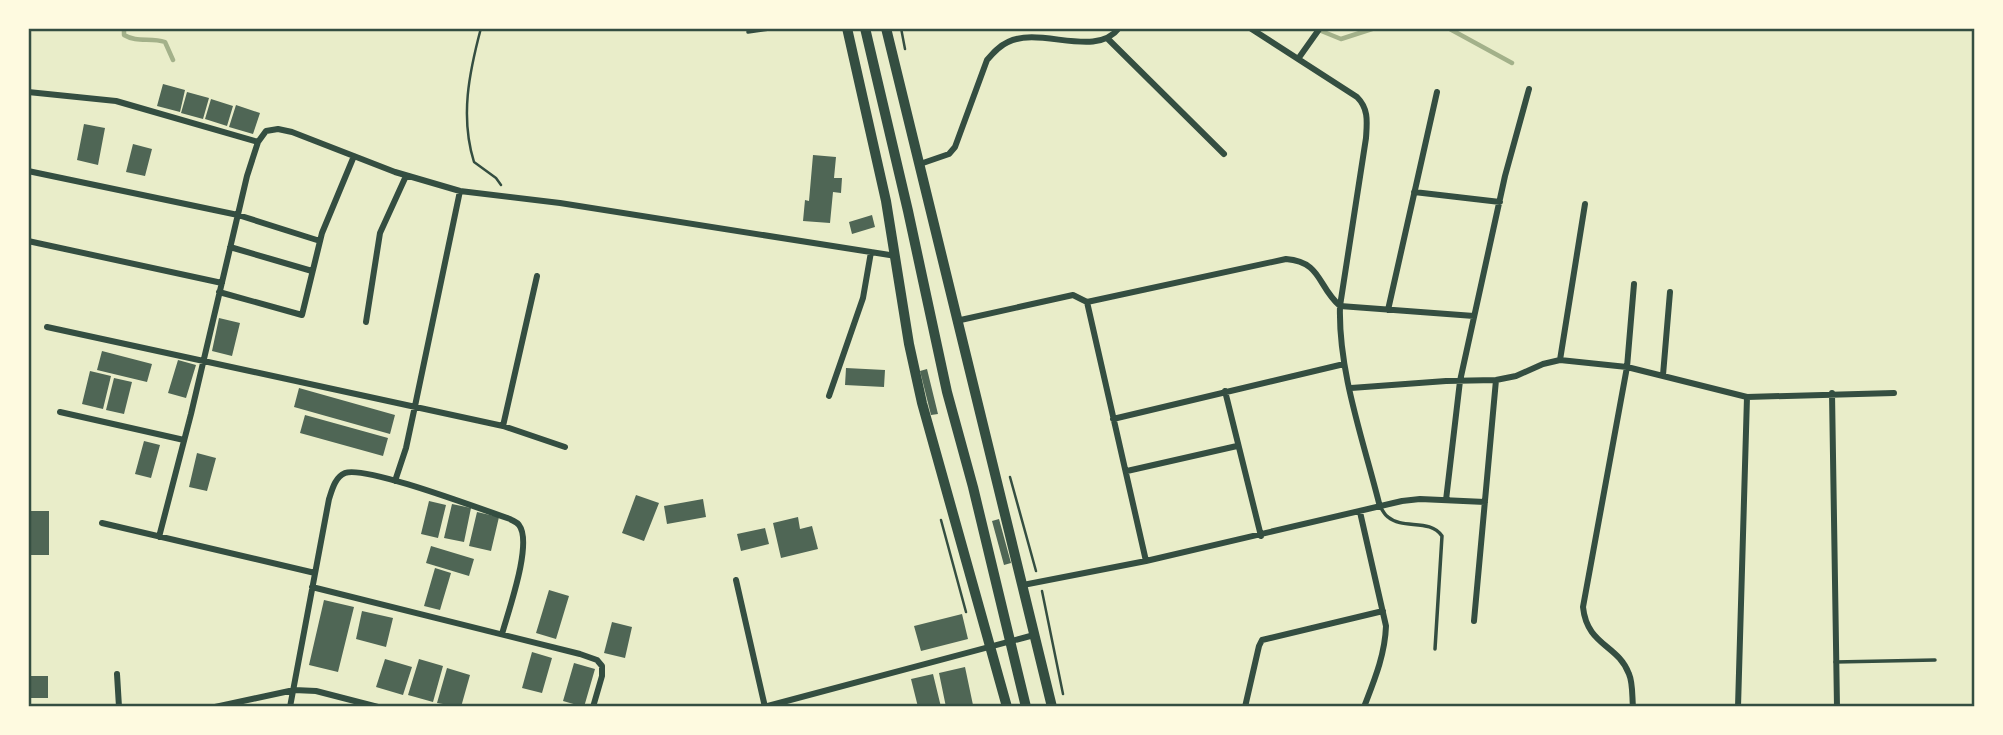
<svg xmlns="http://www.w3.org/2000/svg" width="2003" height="735" font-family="'PT Serif',serif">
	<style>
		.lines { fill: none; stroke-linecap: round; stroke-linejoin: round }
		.stream { stroke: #a3b18a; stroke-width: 4.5 }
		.building { fill: #4f6655 }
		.path { stroke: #344e41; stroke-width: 2.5 }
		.service { stroke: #344e41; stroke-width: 3.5 }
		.minor { stroke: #344e41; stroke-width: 6 }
		.primary { stroke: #344e41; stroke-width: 10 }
		.neatline { fill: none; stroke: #344e41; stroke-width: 2.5 }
	</style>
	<rect width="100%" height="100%" fill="#e9edc9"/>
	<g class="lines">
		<path class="stream" d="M124,28V35C137,43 151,37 165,42L173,60
			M1314,28L1341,39L1375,28
			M1448,28L1512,63"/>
	</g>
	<path class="building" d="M163,84L185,90L180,112L157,106Z
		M187,92L209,98L203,119L181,113Z
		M211,99L233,106L227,126L205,119Z
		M236,105L260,113L253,134L229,127Z
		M84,124L105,128L98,165L77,160Z
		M133,144L152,149L145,176L126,172Z
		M813,155L836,157L834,178H842L841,193L833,192L830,223L803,221L805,200L809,201Z
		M872,215L875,227L852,234L849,222Z
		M219,318L240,323L232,356L212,351Z
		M102,351L152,364L147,382L97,370Z
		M178,360L196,365L186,398L168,393Z
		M846,368L885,370L884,387L845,385Z
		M927,369L938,414L931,415L920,371Z
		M90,371L111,376L103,409L82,404Z
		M114,378L132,382L124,414L106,410Z
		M299,388L395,415L390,434L294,407Z
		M305,415L388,438L383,456L300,433Z
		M144,441L160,445L151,478L135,474Z
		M197,453L216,458L207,491L189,487Z
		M636,495L659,503L644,541L622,533Z
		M703,499L706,517L667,524L664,506Z
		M429,501L446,505L438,538L421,534Z
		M452,504L471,508L464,542L444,538Z
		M28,511H49V555H28Z
		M477,512L499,517L491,551L469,546Z
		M798,517L800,529L812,526L818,549L781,558L773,523Z
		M999,519L1011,563L1004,565L992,521Z
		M765,528L769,544L741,551L737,534Z
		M431,546L474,559L469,576L426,563Z
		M435,568L451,573L440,610L424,606Z
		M549,590L569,596L556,639L536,633Z
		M324,600L354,607L338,672L309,665Z
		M362,611L393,618L386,647L356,639Z
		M962,614L968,639L921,651L914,626Z
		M612,622L632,627L625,658L604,653Z
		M532,652L552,658L542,693L522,688Z
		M385,659L412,667L403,695L376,687Z
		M419,659L443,666L433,702L408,695Z
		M574,663L595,669L584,707L563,701Z
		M965,667L973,705L946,707L939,673Z
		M447,668L470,675L461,707L437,703Z
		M933,674L941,707H918L911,679Z
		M28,676H48V698H28Z"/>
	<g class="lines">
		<path class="path" d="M481,28C469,73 460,117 474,162L496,178L501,185
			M901,28L905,49
			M1010,477L1036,571
			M941,520L966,612
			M1042,591L1063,694"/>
		<path class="service" d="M748,32L777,28
			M1381,508C1383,511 1385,515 1388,517C1403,530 1430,518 1442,536L1435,649
			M1835,662L1935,660"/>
		<path class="minor" d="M1250,28L1357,97C1369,109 1367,122 1366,138L1340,306C1338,372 1364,442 1380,507
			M1108,39L1224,154
			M1298,59L1320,28
			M28,92L116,101L258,142
			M920,164L949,154L955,147L987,60C993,53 999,46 1008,42C1040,26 1096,59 1119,28
			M28,171L238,215L320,241
			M1414,192L1500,202
			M28,241L222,283
			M230,247L312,271
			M219,292L302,315L322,233L354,156
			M1087,302L1286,259C1322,262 1317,286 1340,306L1474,316
			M1388,310L1437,92
			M956,321L1073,295L1087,302L1146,561
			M366,322L380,233L406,176
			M47,327L503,426L537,276
			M1560,360L1585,204
			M1663,375L1670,292
			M1351,388L1446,381L1496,380L1516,376L1543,364L1560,360L1627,367L1747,397L1894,393
			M1225,391L1261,536
			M1832,393L1837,707
			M829,396L863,298L871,252
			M60,412L184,440
			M1113,419L1344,364
			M503,426L565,447
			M1127,471L1237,446
			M395,481L406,448L415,406L460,191
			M1446,500L1460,381L1505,176L1529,89
			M1360,512L1386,626C1385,655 1374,681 1364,707
			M102,523L315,573
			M159,537L191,414L247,176L258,142L266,131L278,129L292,132L395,172L460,191L560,203L896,256
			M736,580L765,707
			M1023,585L1146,561L1402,501L1420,499L1485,502
			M312,587L580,654L597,660L602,666V676L593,707
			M1474,621L1496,380
			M117,674L119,707
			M215,707L294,690L316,691L378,707
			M290,707L329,499C332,490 335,477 345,473C365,465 483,510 510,519C513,521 517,522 519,525C533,543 508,612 502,634
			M764,707L1034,635
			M1245,707L1259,646L1262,640L1383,611
			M1633,707C1632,697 1633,683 1629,674C1618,644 1587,646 1583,607L1627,367L1634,284
			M1738,707L1747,397"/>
		<path class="primary" d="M847,28L886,201L909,344L922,403L1007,707
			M865,28L908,211L947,392L973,487L1026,707
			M886,28L1052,707"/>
	</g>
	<rect width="2003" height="735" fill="none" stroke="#fefae0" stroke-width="60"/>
	<rect x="30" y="30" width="1943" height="675" class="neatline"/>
</svg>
